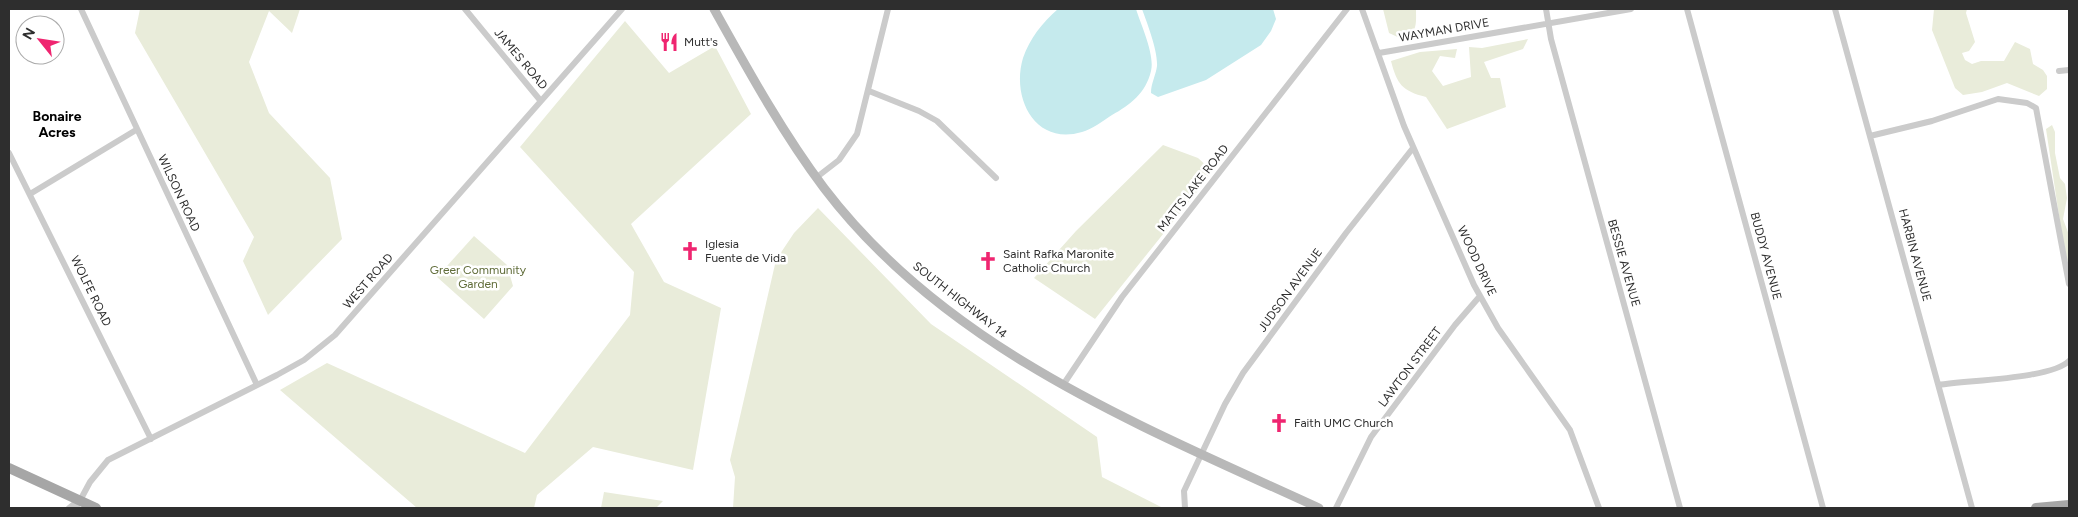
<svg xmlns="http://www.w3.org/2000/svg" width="2078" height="517" font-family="Figtree,sans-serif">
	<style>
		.green { fill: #e9ecda }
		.water { fill: #c5eaed }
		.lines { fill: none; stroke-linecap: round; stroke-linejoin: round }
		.street { stroke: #cbcbcb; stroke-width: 6 }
		.secondary { stroke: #b8b8b8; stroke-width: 9 }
		.primary { stroke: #a6a6a6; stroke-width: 10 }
		.labels { text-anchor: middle; stroke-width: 5; stroke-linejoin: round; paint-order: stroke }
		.street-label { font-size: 12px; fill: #2e2e2e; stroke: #fff }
		.poi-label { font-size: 12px; fill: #2e2e2e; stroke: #fff; text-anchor: start }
		.park-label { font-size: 12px; fill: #606c39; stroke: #fff }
		.neighbourhood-label { font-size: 14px; font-weight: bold; fill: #000; stroke: #fff }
	</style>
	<rect width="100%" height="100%" fill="#fff"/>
	<path class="green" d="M140,9H300L292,33L269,11L249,62L269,113L330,178L342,239L268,315L243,261L254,237L135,33Z
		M1383,9H1416C1416,24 1418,33 1402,39L1389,33Z
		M1934,9H1967L1966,13L1975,42L1969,51L1962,53L1965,60L1972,64L1981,61H2004L2015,42L2030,49L2033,64L2043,70L2047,76V89L2039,96L2007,83L1982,92L1963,95L1955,88L1932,30Z
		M625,21L669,73L715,46L751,114L631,224L664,282L721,308L693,470L593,447L537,495L534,508H417L280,390L327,363L525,453L630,315L634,272L520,147Z
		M1528,39L1523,49L1484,62L1491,78H1500L1506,107L1447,129L1426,97C1402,91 1397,84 1391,61L1420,52L1457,49L1455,58L1440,56L1432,71L1443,86L1471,77L1469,47L1482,48Z
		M2052,125L2055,132V153L2060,178L2065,184L2067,198L2063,219L2069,235V269L2061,229L2046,129Z
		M1163,145L1198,158L1209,168L1208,178L1095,319L1034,278L1076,231Z
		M818,208L931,324L1097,437L1102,477L1163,508H733L735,477L730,460L776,260L794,233Z
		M474,236L507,265L513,286L484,319L437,277Z
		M604,492L663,501L656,508H601Z"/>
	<path class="water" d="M1058,9H1136C1141,25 1155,55 1151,71C1146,93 1130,105 1112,115C1103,121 1092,129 1082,132C1035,146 1011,98 1023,58C1030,38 1042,23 1058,9Z
		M1142,9H1273L1276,19L1271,31L1261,45L1206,80L1158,97L1151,93C1151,83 1156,75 1157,66C1158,51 1147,23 1142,9Z"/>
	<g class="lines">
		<path class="street" d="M81,9L257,385
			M465,9L540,100
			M1362,9L1404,126L1474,285L1498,328L1570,430L1599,508
			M1546,9L1551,39L1680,508
			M1687,9L1823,508
			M1835,9L1972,508
			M1379,53L1631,9
			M2059,71L2069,70
			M869,91L919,111L937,121L996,178
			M1870,136L1932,121L1998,99L2027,103L2036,108L2069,284
			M9,153L151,439
			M817,177L839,160L857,134L888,9
			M30,194L136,130
			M1063,385L1122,297L1347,9
			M1939,385C1968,380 2051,379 2069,361
			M69,508L79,500
			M76,508L90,482L108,460L277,375L304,360L335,335L622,9
			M1185,508L1184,491L1225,404L1243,373L1346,233L1413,148
			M1336,508L1371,437L1455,325L1480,296"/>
		<path class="secondary" d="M714,9C748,70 782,132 824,188C947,350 1141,426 1319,508"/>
		<path class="primary" d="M9,468L96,508
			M2036,508L2069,505"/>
	</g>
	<defs>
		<g id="restaurant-bare" transform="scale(1.5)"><path d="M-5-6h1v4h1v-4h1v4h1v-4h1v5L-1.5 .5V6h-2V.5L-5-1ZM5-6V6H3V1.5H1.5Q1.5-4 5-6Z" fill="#ef2570" stroke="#fff" stroke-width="2.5" paint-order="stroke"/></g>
		<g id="church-bare" transform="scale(1.5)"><path d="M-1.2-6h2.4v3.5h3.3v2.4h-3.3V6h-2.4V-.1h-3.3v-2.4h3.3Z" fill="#ef2570" stroke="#fff" stroke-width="2.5" paint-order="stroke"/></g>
	</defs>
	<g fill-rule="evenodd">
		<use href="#restaurant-bare" x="669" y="42"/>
		<use href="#church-bare" x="690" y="251"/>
		<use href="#church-bare" x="988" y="261"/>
		<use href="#church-bare" x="1279" y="423"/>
	</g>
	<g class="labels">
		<g class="street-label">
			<text transform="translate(1444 30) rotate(-10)" y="4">WAYMAN DRIVE</text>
			<text transform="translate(521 59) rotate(50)" y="4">JAMES ROAD</text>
			<text transform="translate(1193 188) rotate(-52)" y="4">MATTS LAKE ROAD</text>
			<text transform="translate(179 193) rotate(65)" y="4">WILSON ROAD</text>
			<text transform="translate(1915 255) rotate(75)" y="4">HARBIN AVENUE</text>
			<text transform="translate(1766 256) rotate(75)" y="4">BUDDY AVENUE</text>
			<text transform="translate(1477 261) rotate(65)" y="4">WOOD DRIVE</text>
			<text transform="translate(1624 263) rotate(74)" y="4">BESSIE AVENUE</text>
			<text transform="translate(368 281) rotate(-49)" y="4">WEST ROAD</text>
			<text transform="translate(1290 290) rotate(-54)" y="4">JUDSON AVENUE</text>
			<text transform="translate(91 291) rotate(64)" y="4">WOLFE ROAD</text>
			<text transform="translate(960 300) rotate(38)" y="4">SOUTH HIGHWAY 14</text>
			<text transform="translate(1410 367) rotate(-53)" y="4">LAWTON STREET</text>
		</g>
		<g class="poi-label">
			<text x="684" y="46">Mutt's</text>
			<text x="705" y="248">Iglesia<tspan x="705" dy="14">Fuente de Vida</tspan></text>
			<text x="1003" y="258">Saint Rafka Maronite<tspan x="1003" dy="14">Catholic Church</tspan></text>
			<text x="1294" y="427">Faith UMC Church</text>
		</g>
		<g class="park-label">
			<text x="478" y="274">Greer Community<tspan x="478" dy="14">Garden</tspan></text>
		</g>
		<g class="neighbourhood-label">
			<text x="57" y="121">Bonaire<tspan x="57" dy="16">Acres</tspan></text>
		</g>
	</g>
	<rect width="2078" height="517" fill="none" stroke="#2e2e2e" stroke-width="20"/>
	<g transform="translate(40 40) rotate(300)"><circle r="24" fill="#ffffff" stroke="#ababab"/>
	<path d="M0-4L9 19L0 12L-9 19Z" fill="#ef2570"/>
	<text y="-8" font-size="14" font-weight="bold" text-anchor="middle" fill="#2e2e2e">N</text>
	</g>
</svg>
